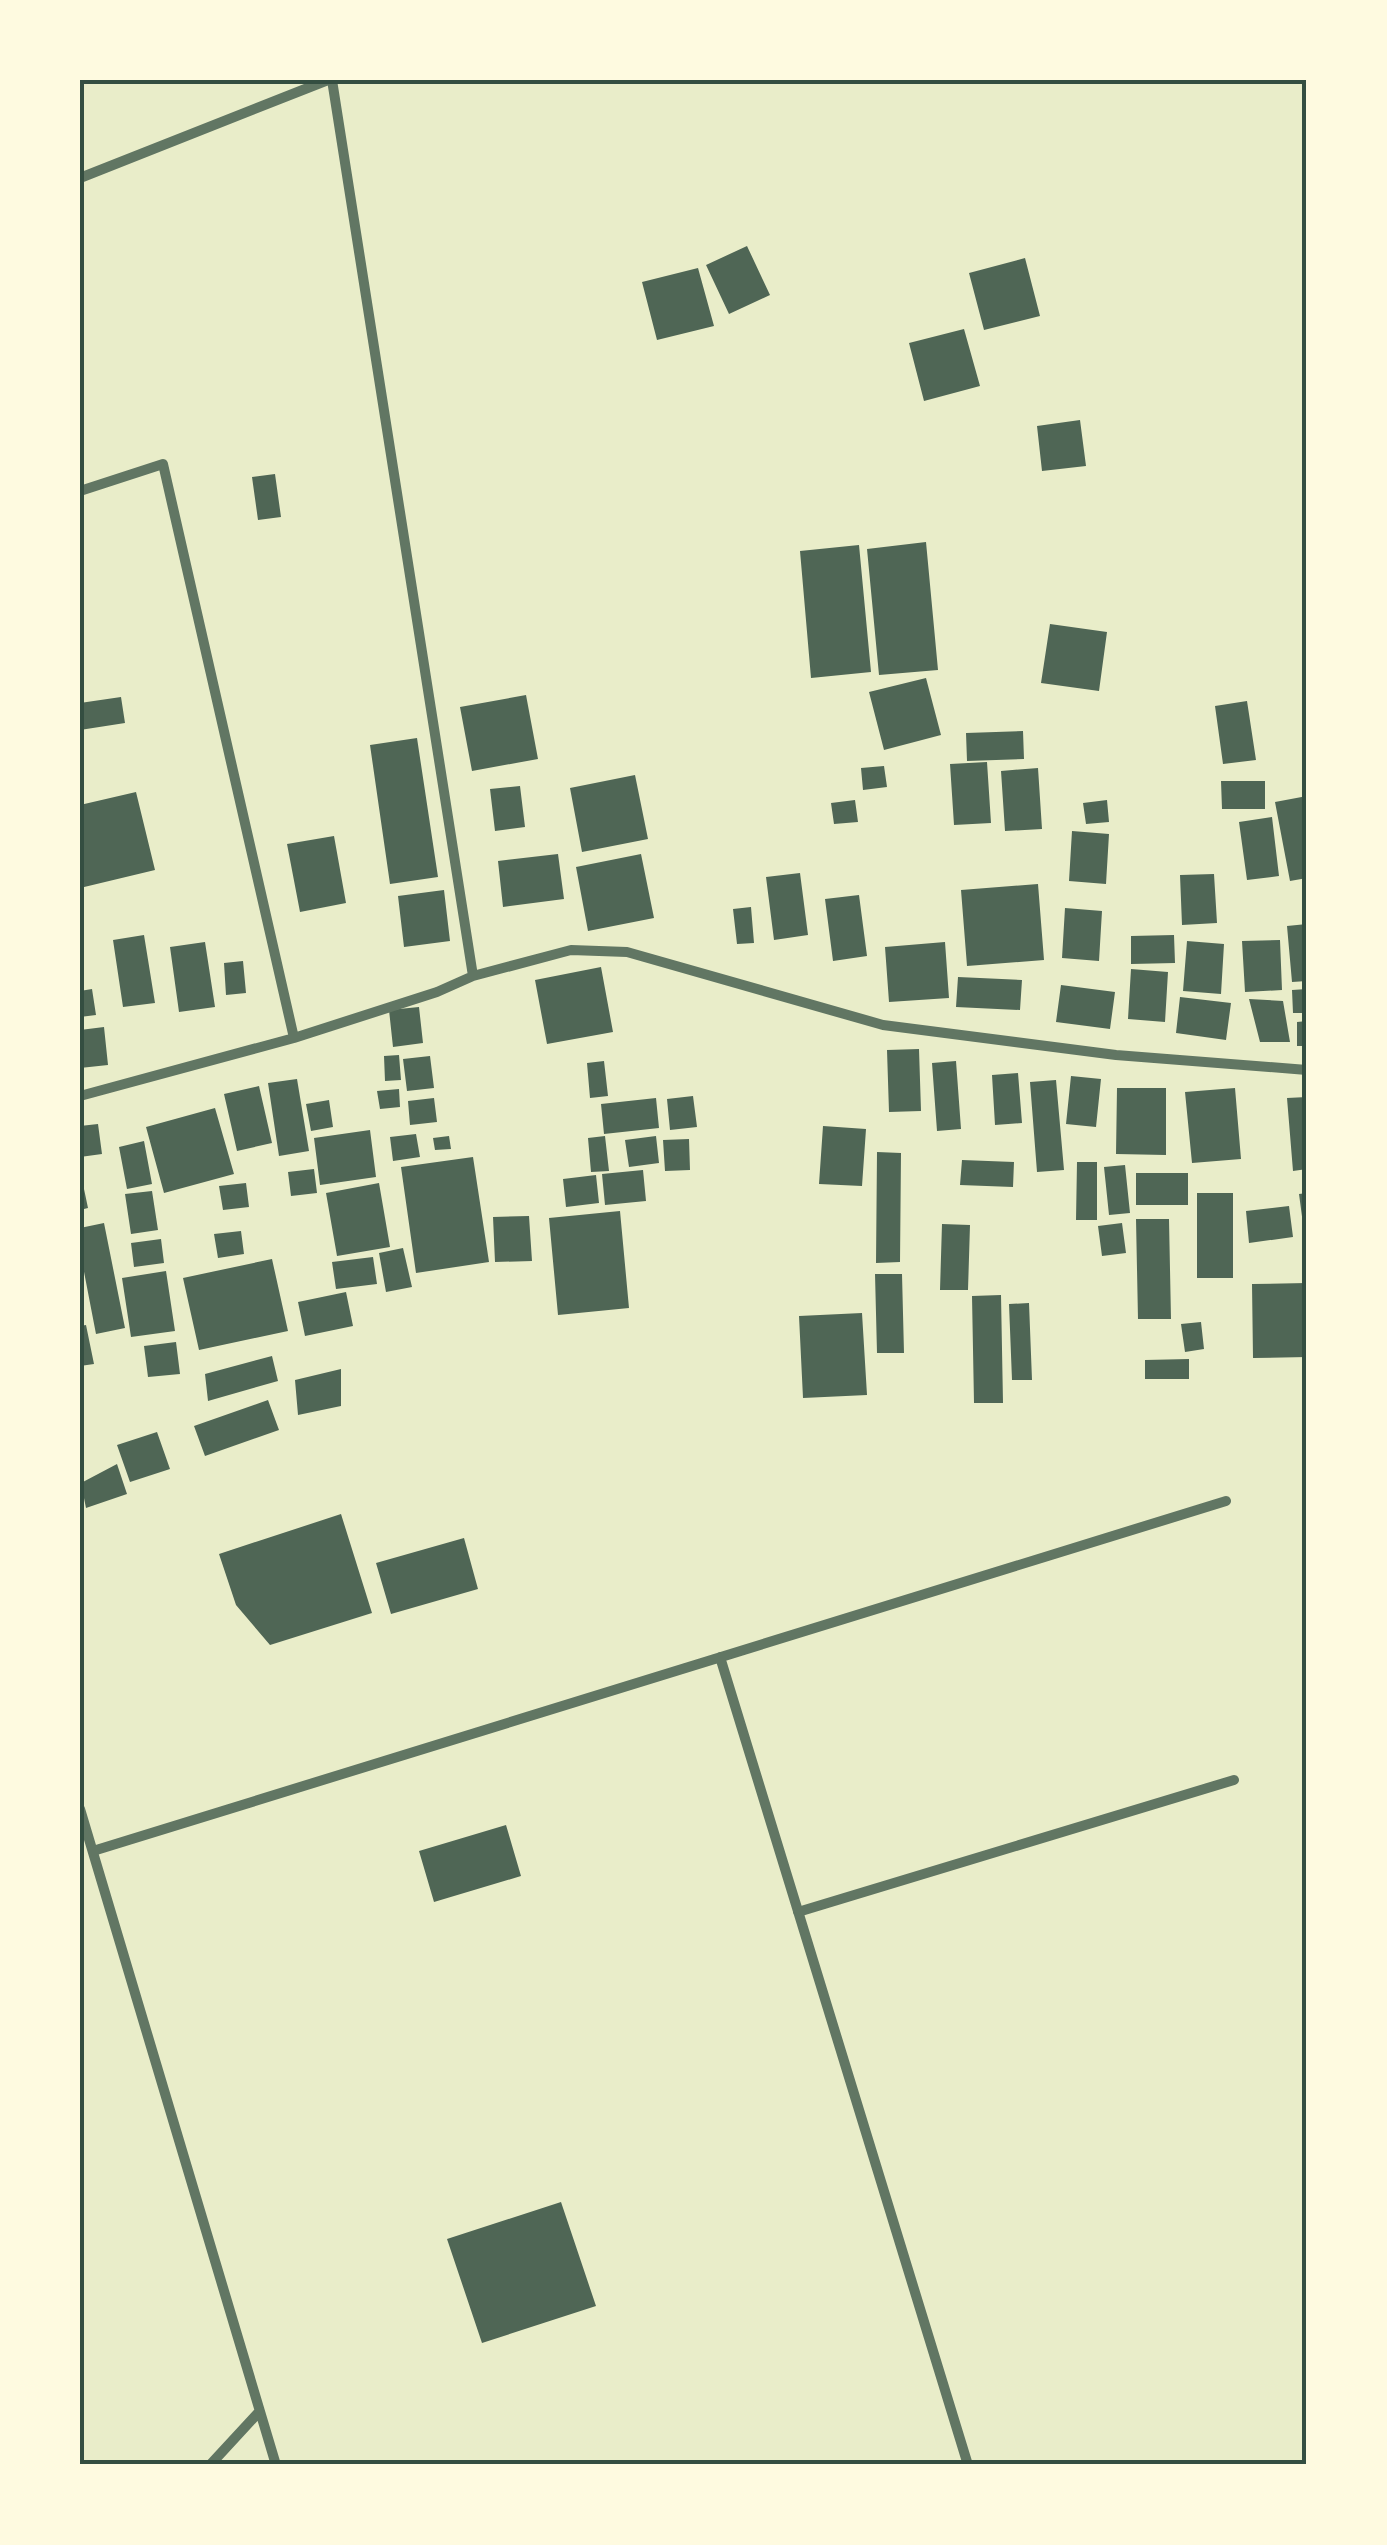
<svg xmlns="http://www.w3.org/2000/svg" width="1387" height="2545" font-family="'Archivo Narrow',sans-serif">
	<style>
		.building { fill: #4f6655 }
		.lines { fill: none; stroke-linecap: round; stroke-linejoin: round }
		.minor { stroke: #617663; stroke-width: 10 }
		.neatline { fill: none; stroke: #344e41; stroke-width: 4 }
	</style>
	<rect width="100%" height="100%" fill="#e9edc9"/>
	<path class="building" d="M747,246L770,295L729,314L706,265Z
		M1025,258L1040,316L984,330L969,273Z
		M698,268L714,326L657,340L642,282Z
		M964,329L980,386L924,401L909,343Z
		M1080,420L1086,466L1042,471L1037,426Z
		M275,474L281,517L258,520L252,477Z
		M926,542L938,670L879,675L867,549Z
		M859,545L871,672L811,678L800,551Z
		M1050,624L1107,632L1099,691L1041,683Z
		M926,678L941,735L884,750L869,692Z
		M526,695L538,759L472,771L460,707Z
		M121,697L125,723L80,730V703Z
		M1247,701L1256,760L1223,764L1215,706Z
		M1023,731L1024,759L967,761L966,733Z
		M417,738L438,877L390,884L370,745Z
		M987,762L991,823L954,825L950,764Z
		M884,766L887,787L863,790L861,768Z
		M1038,768L1042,829L1005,831L1001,771Z
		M635,775L648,839L582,852L570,788Z
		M1221,781H1265V809H1222Z
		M520,786L525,827L495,831L490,789Z
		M136,792L155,870L80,888V805Z
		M1307,796V878L1290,881L1275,802Z
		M855,800L858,822L834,824L831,803Z
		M1107,800L1109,822L1086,824L1083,803Z
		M1272,817L1279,876L1247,880L1239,822Z
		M1072,831L1109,834L1106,884L1069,881Z
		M334,836L346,903L300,912L287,844Z
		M558,854L564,899L503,907L498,861Z
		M641,854L654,918L588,931L576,867Z
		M800,873L808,935L774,940L766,877Z
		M1214,874L1217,923L1182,925L1180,875Z
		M1038,884L1044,960L967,966L961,890Z
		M444,890L450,941L404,947L398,896Z
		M859,895L867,956L833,961L825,899Z
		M751,907L754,943L737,944L733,909Z
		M1065,908L1102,911L1099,961L1062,958Z
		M1307,924V981L1292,982L1287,926Z
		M144,935L155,1003L123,1007L113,940Z
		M1174,935L1175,963L1131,964V936Z
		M1280,940L1282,990L1245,992L1242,941Z
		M1187,941L1224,944L1221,994L1183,991Z
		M205,942L215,1007L179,1012L170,947Z
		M945,942L949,998L889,1002L885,947Z
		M243,961L246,993L226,995L224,963Z
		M601,967L613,1032L547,1044L535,980Z
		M1131,969L1168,972L1165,1022L1128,1019Z
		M958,977L1022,980L1020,1010L956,1007Z
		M1061,985L1115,992L1110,1029L1056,1022Z
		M92,989L96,1015L80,1017V991Z
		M1307,989V1013H1293L1292,990Z
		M1180,997L1231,1003L1226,1040L1176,1033Z
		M1249,999L1283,1001L1290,1042H1260Z
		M419,1007L423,1043L393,1047L389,1010Z
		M1307,1021V1046H1297V1022Z
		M104,1027L108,1065L80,1068V1030Z
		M919,1049L921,1111L889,1112L887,1050Z
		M399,1055L401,1080L385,1081L384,1056Z
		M430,1056L434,1088L407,1091L403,1059Z
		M604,1061L608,1096L590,1098L587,1063Z
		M956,1061L961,1129L937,1131L932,1063Z
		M1018,1073L1022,1123L995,1125L992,1075Z
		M1071,1076L1101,1079L1096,1127L1066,1124Z
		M297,1079L309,1151L279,1156L268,1083Z
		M1056,1080L1064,1170L1037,1172L1030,1082Z
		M259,1086L272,1143L237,1151L224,1094Z
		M1117,1088H1166V1155L1116,1154Z
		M1235,1088L1241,1159L1192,1163L1185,1092Z
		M399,1089L400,1107L380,1109L377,1091Z
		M693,1096L697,1127L670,1130L667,1099Z
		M1307,1097V1169L1293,1171L1287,1098Z
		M434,1098L437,1122L410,1125L408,1101Z
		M656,1098L659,1128L604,1134L601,1104Z
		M329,1100L333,1127L311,1131L306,1104Z
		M215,1108L234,1174L164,1193L146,1127Z
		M98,1124L102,1154L80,1157V1126Z
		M823,1126L866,1129L862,1186L819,1184Z
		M370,1130L376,1177L320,1185L314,1138Z
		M416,1134L420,1157L393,1161L390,1137Z
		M449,1136L451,1149L435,1150L433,1138Z
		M605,1136L609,1171L591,1172L588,1138Z
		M656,1136L659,1163L629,1167L625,1140Z
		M689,1139L690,1170L665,1171L663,1140Z
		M144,1141L152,1184L127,1189L119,1147Z
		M877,1152L901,1153L900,1262L876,1263Z
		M473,1157L489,1262L416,1273L401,1167Z
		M962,1160L1014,1162L1013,1187L960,1185Z
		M1077,1162H1097V1220H1076Z
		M1125,1165L1130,1213L1109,1215L1104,1167Z
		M314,1169L317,1193L291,1196L288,1172Z
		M80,1170L88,1208L80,1210Z
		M643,1170L646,1201L605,1205L602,1174Z
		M1136,1173H1188V1205H1136Z
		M596,1175L599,1203L566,1207L563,1179Z
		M246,1183L249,1207L223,1210L219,1186Z
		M379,1183L390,1247L337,1256L326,1193Z
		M152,1191L158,1230L131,1234L125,1194Z
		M1197,1193H1233V1278H1197Z
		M1307,1193V1239H1305L1299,1194Z
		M1289,1206L1293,1237L1249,1243L1246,1211Z
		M620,1211L629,1308L558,1315L549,1218Z
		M529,1216L532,1261L495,1262L493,1217Z
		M1136,1219H1169L1171,1319H1138Z
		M104,1223L125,1328L96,1334L80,1251V1228Z
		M1122,1223L1126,1253L1102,1256L1098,1226Z
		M942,1224L970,1225L968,1290H940Z
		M241,1231L244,1254L218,1258L214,1234Z
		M161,1239L164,1263L134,1267L131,1243Z
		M403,1248L412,1287L386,1292L379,1253Z
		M373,1257L377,1284L336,1289L332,1262Z
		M272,1259L288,1331L199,1350L183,1278Z
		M166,1271L175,1331L131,1337L122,1278Z
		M875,1274H902L904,1353H877Z
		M1307,1283V1357L1253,1358L1252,1284Z
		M346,1292L353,1326L305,1336L298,1302Z
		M1001,1295L1003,1403H974L972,1296Z
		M1029,1303L1032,1380H1012L1009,1304Z
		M862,1313L867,1395L803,1398L799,1316Z
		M1201,1322L1204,1349L1185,1352L1181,1324Z
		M86,1325L94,1364L80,1366V1326Z
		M176,1342L180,1374L148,1377L144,1346Z
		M272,1356L278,1381L208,1401L205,1374Z
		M1189,1359V1379H1145V1360Z
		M341,1369V1406L298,1415L295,1380Z
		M268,1400L279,1430L205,1456L194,1426Z
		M157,1432L170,1469L130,1482L117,1445Z
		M117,1464L127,1494L86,1508L81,1483Z
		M341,1514L372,1613L270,1645L236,1605L219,1554Z
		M464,1538L478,1589L391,1614L376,1563Z
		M506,1825L521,1876L434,1902L419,1851Z
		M561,2202L596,2306L482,2343L447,2239Z"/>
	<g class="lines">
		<path class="minor" d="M332,80L473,976
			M80,178L328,80
			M80,491L163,464L294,1038
			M80,1096L294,1038L437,992L473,976L571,950L627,952L883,1025L1116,1055L1307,1070
			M720,1657L968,2465
			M80,1809L276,2465
			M93,1851L1226,1501
			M798,1912L1234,1780
			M210,2465L259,2412"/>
	</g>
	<rect width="1387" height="2545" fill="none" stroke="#fefae0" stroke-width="165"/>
	<rect x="82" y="82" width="1222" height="2380" class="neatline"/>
</svg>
